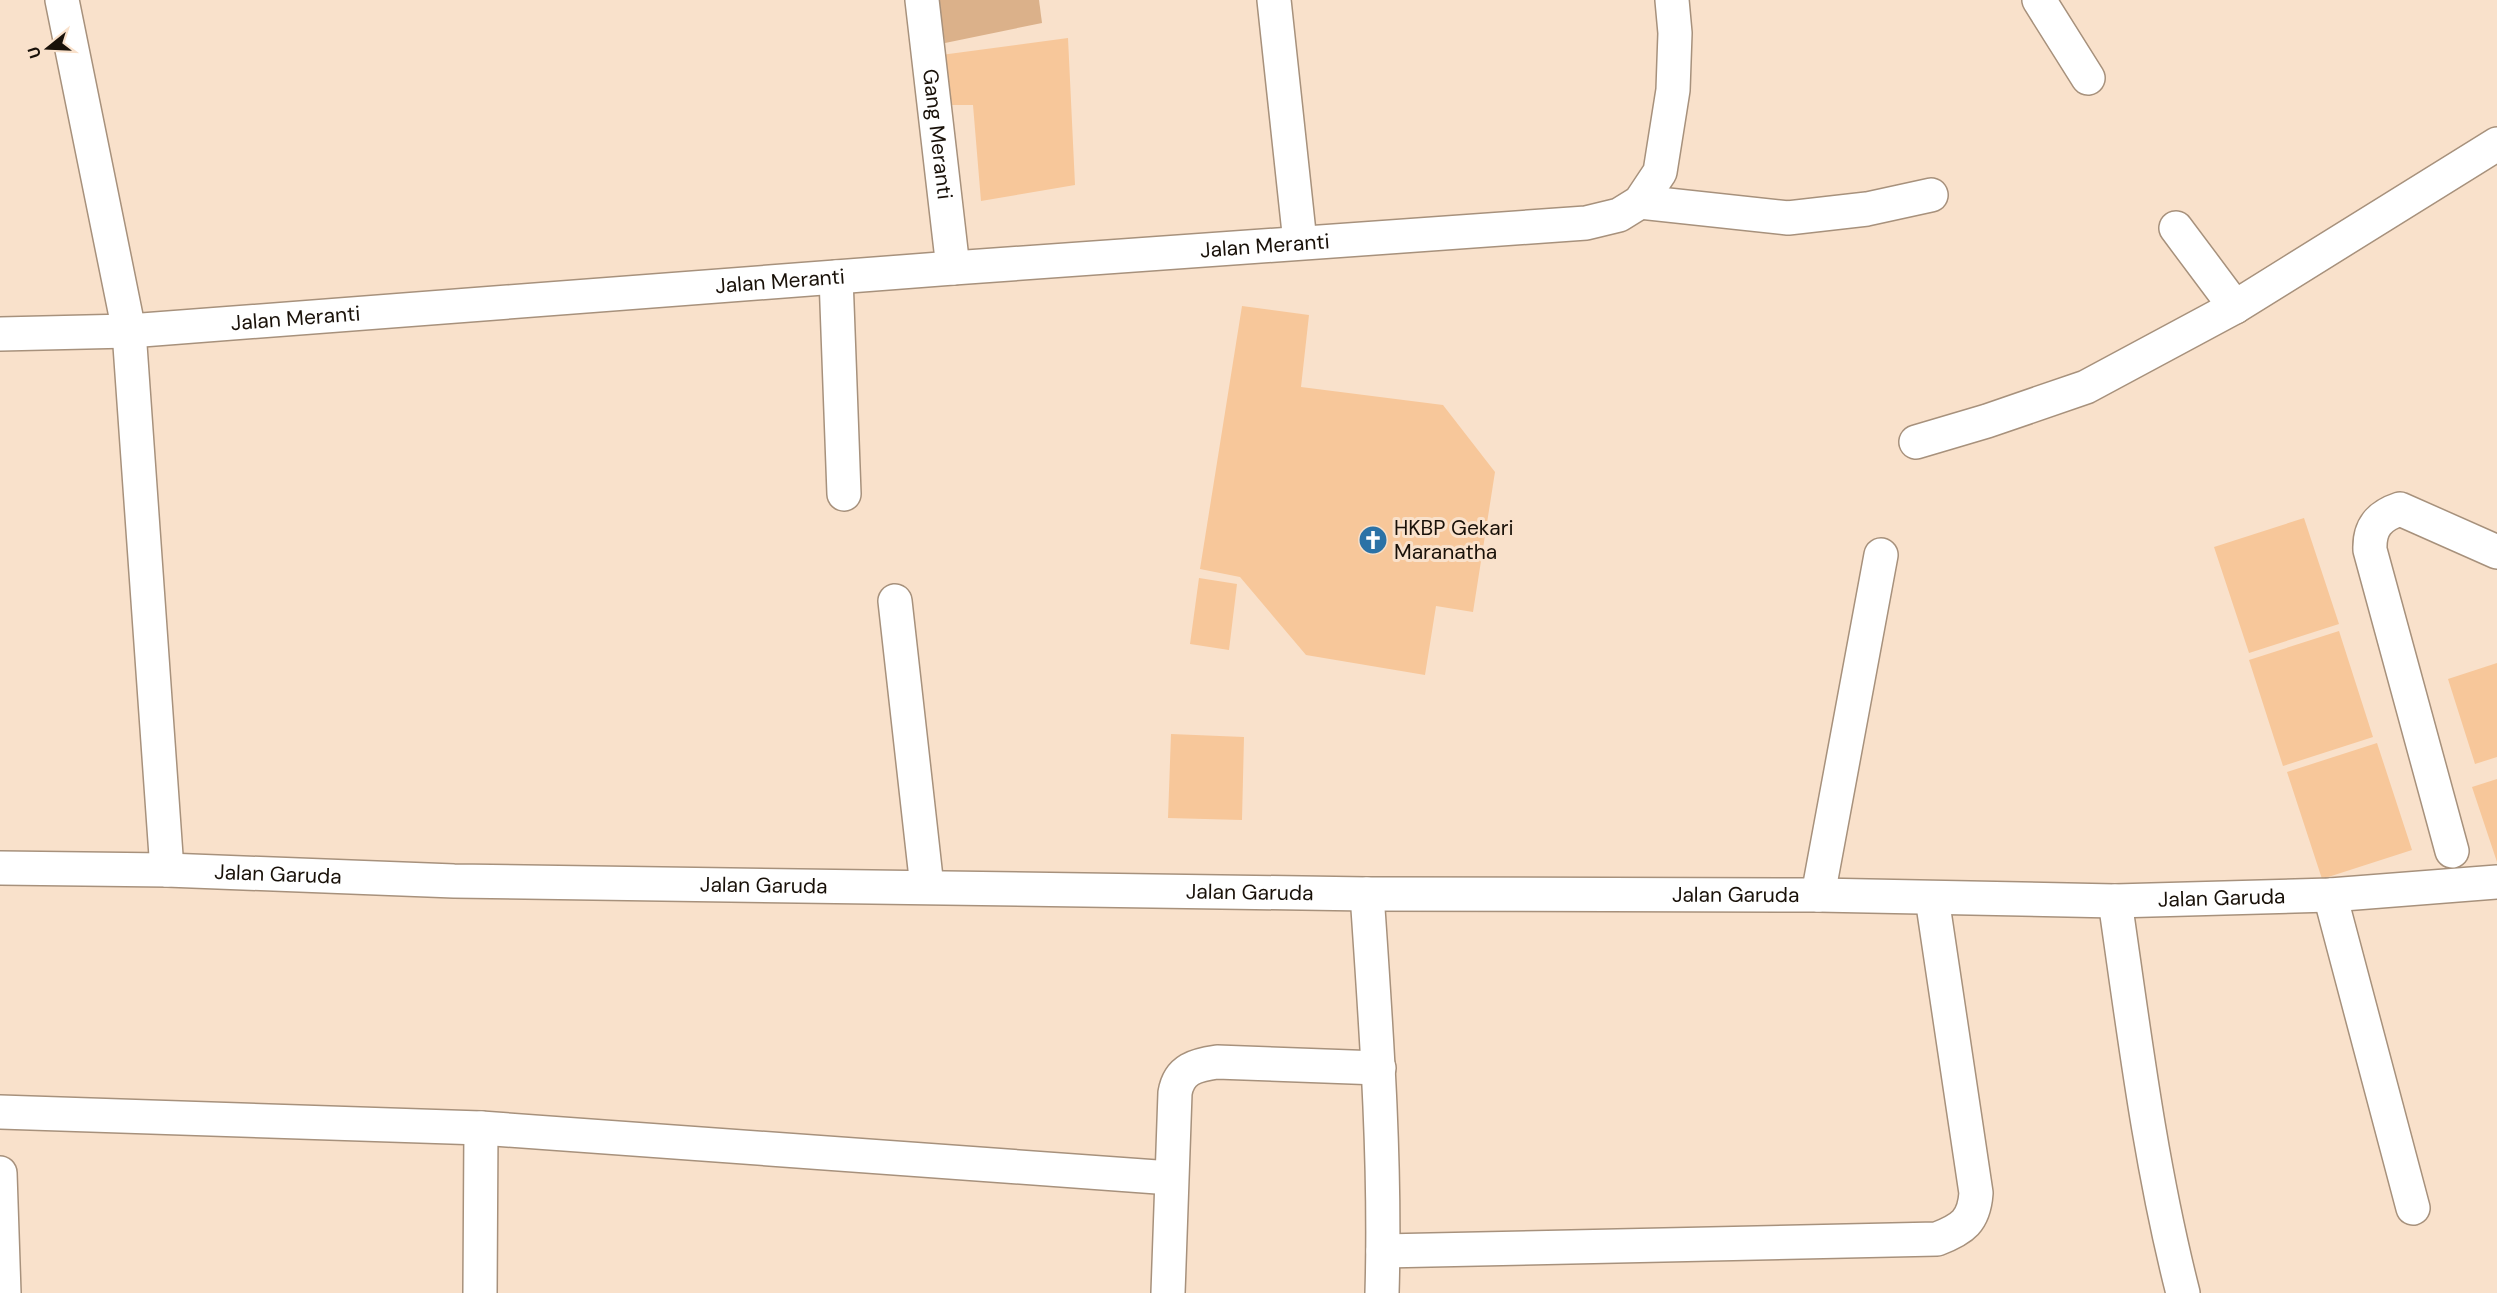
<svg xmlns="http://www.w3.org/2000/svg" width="2497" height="1293" font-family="'DM Sans',sans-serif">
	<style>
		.green { fill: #dbb18a }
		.building { fill: #f7c79a }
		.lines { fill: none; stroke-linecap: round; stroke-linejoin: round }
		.minor-casing { stroke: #a7917c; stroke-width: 36 }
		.minor { stroke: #fff; stroke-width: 33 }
		.labels { text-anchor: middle; stroke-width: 6; stroke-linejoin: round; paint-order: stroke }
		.street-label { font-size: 21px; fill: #191109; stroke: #f9e1cb }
		.poi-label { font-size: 21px; fill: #191109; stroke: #f9e1cb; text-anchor: start }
	</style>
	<rect width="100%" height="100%" fill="#f9e1cb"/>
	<path class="green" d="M938,0H1039L1042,23L945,43Z"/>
	<path class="building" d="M1068,38L1075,185L981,201L973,105H946L941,55Z
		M1242,306L1309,315L1301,387L1443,405L1495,472L1473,612L1436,606L1425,675L1306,655L1240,577L1200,569Z
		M2304,518L2339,624L2249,653L2214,547Z
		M1199,578L1237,584L1229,650L1190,644Z
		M2339,631L2373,737L2283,766L2249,660Z
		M2497,663V757L2475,764L2448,679Z
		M1171,734L1244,737L1242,820L1168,818Z
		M2377,743L2412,850L2322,879L2287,772Z
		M2497,779V862L2472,787Z"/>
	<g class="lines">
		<g class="minor-casing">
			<g id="minor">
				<path d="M62,0L129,331L167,870"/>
				<path id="s1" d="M922,0L953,268"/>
				<path d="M1274,0L1300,242"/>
				<path d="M2039,0L2088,78"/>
				<path d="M1640,202L1788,218L1867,209L1931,195"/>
				<path d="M2176,228L2235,307"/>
				<path d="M836,277L844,494"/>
				<path id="s2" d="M0,334L129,331L953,268L1586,223L1619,215L1640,202L1660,172L1673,90L1675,33L1672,0"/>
				<path d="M1916,442L1987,421L2086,387L2235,307L2497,144"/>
				<path d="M895,601L927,887"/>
				<path d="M2452,851L2370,550C2369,527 2379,516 2400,509L2497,552"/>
				<path id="s3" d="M0,868L167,870L454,881L1367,894L1818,895L2115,901L2330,895L2497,882"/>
				<path d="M1367,894C1376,1026 1386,1160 1382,1293"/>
				<path d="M1818,895L1881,555"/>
				<path d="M2330,895L2413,1208"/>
				<path d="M2115,901C2134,1032 2150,1164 2183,1293"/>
				<path d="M0,1112L481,1128L1171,1178"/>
				<path d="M0,1173L4,1293"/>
				<path d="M1383,1251L1937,1239C1963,1229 1974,1221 1976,1193L1932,898"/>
				<path d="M480,1293L481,1128"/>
				<path d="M1168,1293L1175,1093C1179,1069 1196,1065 1217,1062L1379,1068"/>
			</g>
		</g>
		<use href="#minor" class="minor"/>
	</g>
	<defs>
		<g id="church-disc" transform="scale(1.5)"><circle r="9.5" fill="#2b72a6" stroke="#f9e1cb"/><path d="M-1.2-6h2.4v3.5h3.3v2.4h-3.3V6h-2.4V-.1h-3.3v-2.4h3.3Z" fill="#fff"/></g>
	</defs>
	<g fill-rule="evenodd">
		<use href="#church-disc" x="1373" y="540"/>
	</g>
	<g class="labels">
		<g class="street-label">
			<text dy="7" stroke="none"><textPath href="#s1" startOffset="135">Gang Meranti</textPath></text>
			<text dy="7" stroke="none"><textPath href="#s2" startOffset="1268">Jalan Meranti</textPath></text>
			<text dy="7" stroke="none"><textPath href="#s2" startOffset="782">Jalan Meranti</textPath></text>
			<text dy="7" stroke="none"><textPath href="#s2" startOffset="296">Jalan Meranti</textPath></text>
			<text dy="7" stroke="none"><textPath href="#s3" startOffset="278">Jalan Garuda</textPath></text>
			<text dy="7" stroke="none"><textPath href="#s3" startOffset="764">Jalan Garuda</textPath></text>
			<text dy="7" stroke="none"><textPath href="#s3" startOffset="1250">Jalan Garuda</textPath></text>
			<text dy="7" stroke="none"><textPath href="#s3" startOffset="1736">Jalan Garuda</textPath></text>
			<text dy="7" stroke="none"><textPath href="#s3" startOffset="2222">Jalan Garuda</textPath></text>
		</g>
		<g class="poi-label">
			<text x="1394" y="535">HKBP Gekari<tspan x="1394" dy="24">Maranatha</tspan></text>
		</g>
	</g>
	<g transform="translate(48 48) rotate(252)" stroke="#f9e1cb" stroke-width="4.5" paint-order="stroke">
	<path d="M0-4.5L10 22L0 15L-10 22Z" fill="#191109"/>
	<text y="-9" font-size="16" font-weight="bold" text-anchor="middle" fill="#191109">U</text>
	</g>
</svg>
